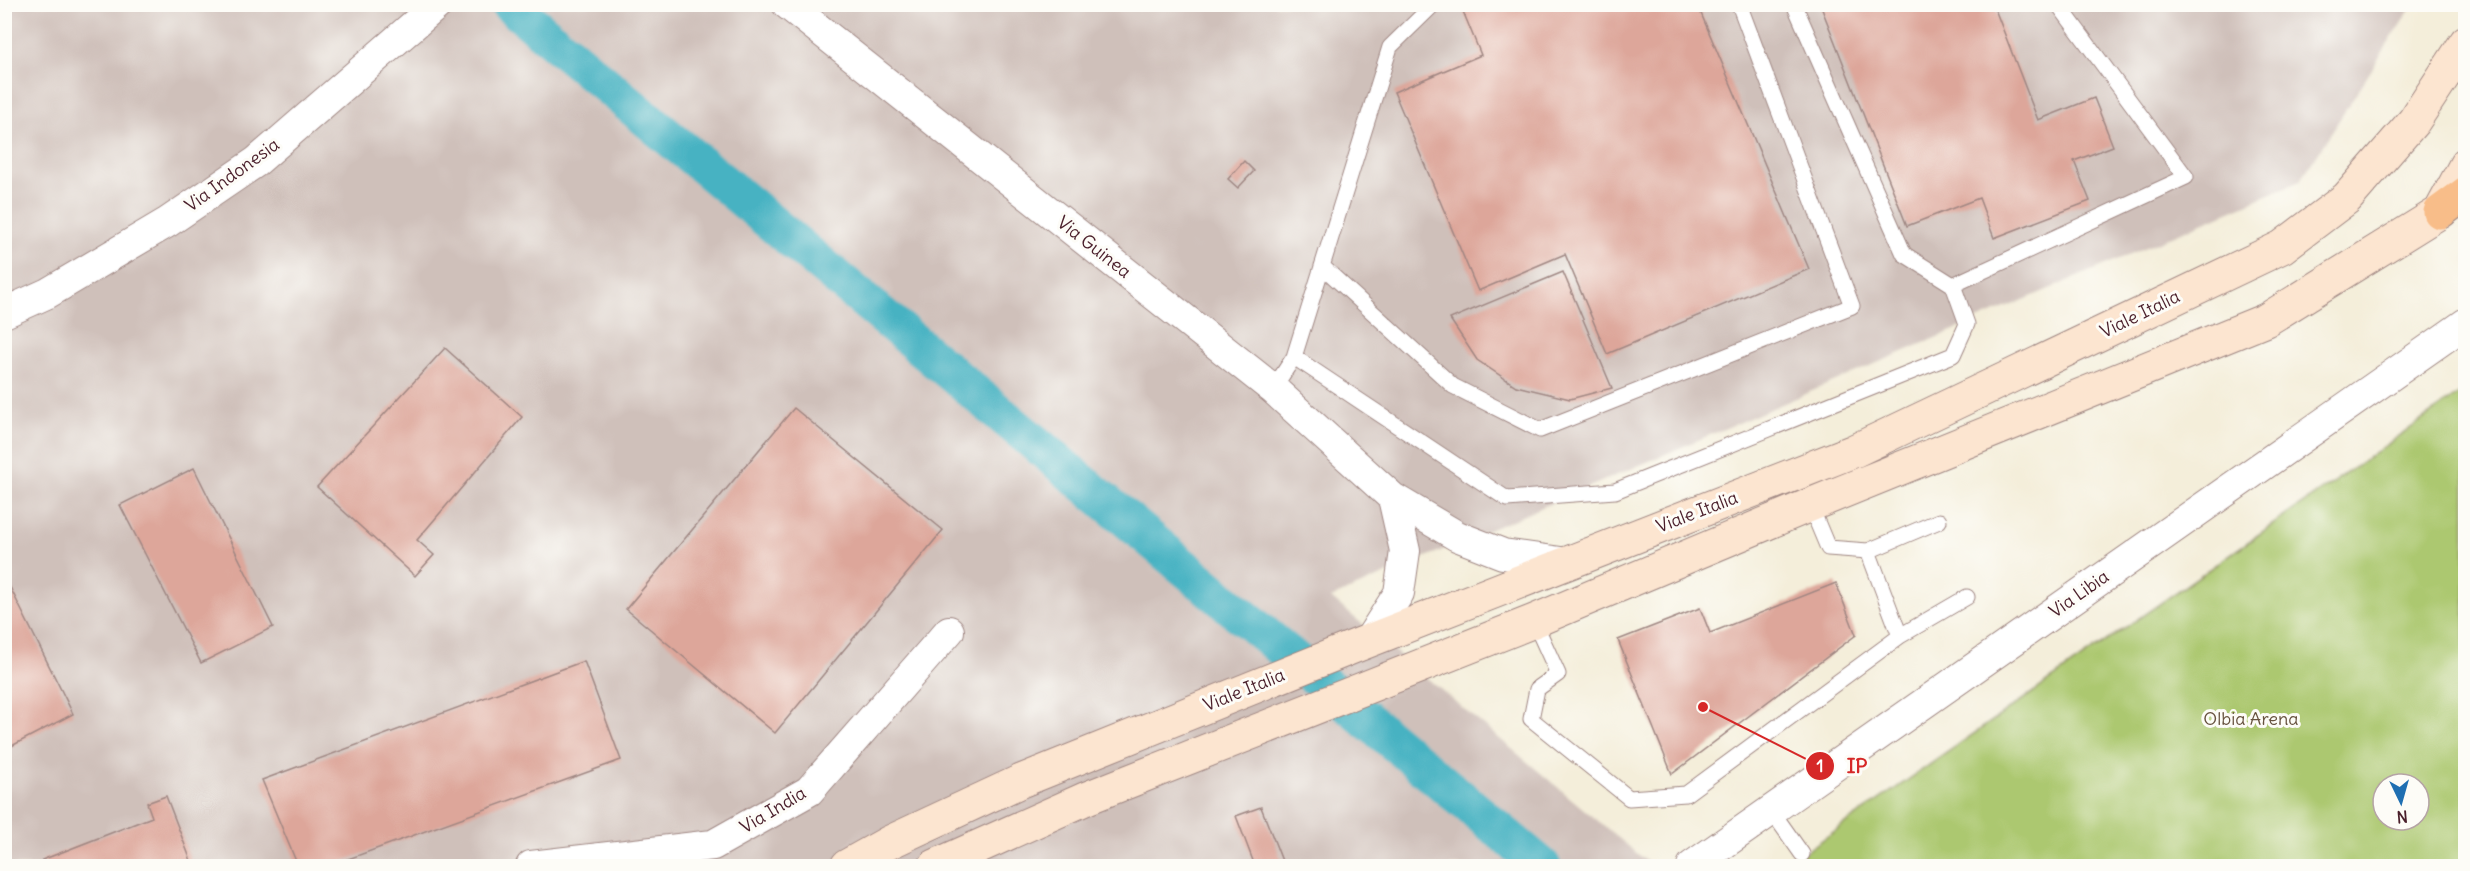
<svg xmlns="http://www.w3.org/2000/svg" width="2470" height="871" font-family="Delius,sans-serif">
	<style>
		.industrial { fill: #cfc0ba }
		.green { fill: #acc86f; stroke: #7b744d; stroke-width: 1.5; fill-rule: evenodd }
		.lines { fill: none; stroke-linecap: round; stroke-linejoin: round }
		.canal { stroke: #46b2c2; stroke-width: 38 }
		.building { fill: #dda69a }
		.lane-casing { stroke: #9f8682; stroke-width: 17 }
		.street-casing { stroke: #9f8682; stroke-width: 32 }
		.secondary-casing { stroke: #9f8682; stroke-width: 35 }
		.primary-casing { stroke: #9f8682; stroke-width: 35 }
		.lane { stroke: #fff; stroke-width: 15 }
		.street { stroke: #fff; stroke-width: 30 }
		.secondary { stroke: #fce5d0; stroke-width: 33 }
		.primary { stroke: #f8bd89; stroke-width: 33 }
		.labels { text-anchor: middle; stroke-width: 6; stroke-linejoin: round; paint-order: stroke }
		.street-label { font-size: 18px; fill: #4a1f2b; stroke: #fdfcf7 }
		.park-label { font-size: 18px; fill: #67523f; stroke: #fdfcf7 }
		.leader { fill: none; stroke: #d62828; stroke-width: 2 }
		.callout-dot { fill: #d62828; stroke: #fdfcf7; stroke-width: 2 }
		.mark-label { font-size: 18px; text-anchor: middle; font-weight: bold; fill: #fff }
		.callout-label { font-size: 20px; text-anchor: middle; font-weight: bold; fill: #d62828; stroke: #fdfcf7; stroke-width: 6; stroke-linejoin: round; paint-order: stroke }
	</style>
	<rect width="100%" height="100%" fill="#fdfcf7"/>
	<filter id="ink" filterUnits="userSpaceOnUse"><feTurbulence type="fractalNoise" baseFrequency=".0167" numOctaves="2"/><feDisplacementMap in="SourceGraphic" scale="12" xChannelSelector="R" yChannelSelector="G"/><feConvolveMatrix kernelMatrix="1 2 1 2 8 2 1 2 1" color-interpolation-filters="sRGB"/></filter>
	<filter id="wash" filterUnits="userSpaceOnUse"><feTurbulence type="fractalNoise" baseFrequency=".008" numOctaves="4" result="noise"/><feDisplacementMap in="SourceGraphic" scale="24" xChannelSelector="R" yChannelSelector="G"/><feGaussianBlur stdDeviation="1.35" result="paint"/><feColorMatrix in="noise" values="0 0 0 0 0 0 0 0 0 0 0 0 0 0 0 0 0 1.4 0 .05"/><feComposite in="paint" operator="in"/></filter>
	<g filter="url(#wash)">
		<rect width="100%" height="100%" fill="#f4eeda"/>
		<path class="industrial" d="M5,5H2413L2300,181L1331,598L1652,866H5Z"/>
		<path class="green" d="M2465,390V866H1785L1802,854ZM2383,784H2419V820H2383Z"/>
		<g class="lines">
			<path class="canal" d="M509,4L1542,866"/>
		</g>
		<g id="blocks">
			<path class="building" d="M1460,4H1697L1809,269L1607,354L1565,254L1478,291L1394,92L1481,55Z
				M1820,4H1993L2038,120L2094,98L2113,146L2074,161L2090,201L1994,238L1979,198L1907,226Z
				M1244,161L1254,171L1238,188L1228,179Z
				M1563,272L1612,388L1570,399L1516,386L1477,360L1450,319Z
				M445,348L522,417L417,540L434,555L415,576L317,487Z
				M794,408L943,530L775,733L626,609Z
				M194,468L273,627L201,663L120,505Z
				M4,575L73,714L4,750Z
				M1836,583L1856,635L1672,774L1618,640L1700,608L1710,633Z
				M584,661L621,760L329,866H298L262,780Z
				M166,796L193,866H45L42,860L152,817L147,803Z
				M1261,807L1284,866H1255L1236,816Z"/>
		</g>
	</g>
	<g filter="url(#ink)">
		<use href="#blocks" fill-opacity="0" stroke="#9f8682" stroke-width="1.5"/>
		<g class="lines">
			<g class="lane-casing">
				<path id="lane" d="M1322,266L1453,386L1540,430L1852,306L1739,4
					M1953,285L2186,177L2058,4
					M1294,357L1507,499L1615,491L1953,355L1967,324L1953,285L1904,254L1794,4
					M1273,389L1294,357L1390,47L1434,4
					M1868,551L1939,521
					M1534,621L1558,674L1537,689L1531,719L1629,798L1686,794L1900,636L1868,551L1828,548L1810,505
					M1900,636L1967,597
					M1771,810L1802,854"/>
			</g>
			<g class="street-casing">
				<path id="street" d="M787,4L1273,389L1393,498L1457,536L1503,554L1568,563
					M4,313L48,293L168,222L256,162L438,4
					M1369,640L1399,593L1405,551L1393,498
					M531,866L713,845L809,791L949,631
					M1692,866L2466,323"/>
			</g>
			<g class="secondary-casing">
				<path id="secondary" d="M847,866L890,842L1021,781L1353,647L1854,451L2282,247L2347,198L2414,121L2466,42
					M935,866L1087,798L1534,621L1810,505L2266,320L2440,212L2466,164"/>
			</g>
			<g class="primary-casing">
				<path id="primary" d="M2440,212L2466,193"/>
			</g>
			<use href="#lane" class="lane"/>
			<use href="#street" class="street"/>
			<use href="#secondary" class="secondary"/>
			<use href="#primary" class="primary"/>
		</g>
	</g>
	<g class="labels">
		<g class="street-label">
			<text transform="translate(232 175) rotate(-36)" y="6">Via Indonesia</text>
			<text transform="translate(1094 247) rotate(38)" y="6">Via Guinea</text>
			<text transform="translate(2140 314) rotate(-26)" y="6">Viale Italia</text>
			<text transform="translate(1697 512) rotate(-21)" y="6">Viale Italia</text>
			<text transform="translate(2079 594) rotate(-35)" y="6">Via Libia</text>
			<text transform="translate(1244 690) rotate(-22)" y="6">Viale Italia</text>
			<text transform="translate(773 810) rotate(-31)" y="6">Via India</text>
		</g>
		<g class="park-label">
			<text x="2251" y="725">Olbia Arena</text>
		</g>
	</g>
	<path class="leader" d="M1703 707L1820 766"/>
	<g class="callout-dot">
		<circle cx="1703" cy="707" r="6"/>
		<circle cx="1820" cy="766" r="15"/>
	</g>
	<g class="mark-label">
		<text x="1820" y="772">1</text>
	</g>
	<g class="callout-label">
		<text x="1857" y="773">IP</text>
	</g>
	<rect width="2470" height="871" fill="none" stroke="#fdfcf7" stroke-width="24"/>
	<g transform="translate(2401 802) rotate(175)"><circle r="28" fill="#fdfcf7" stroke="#b5a4a5" stroke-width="1.5"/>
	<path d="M0-4.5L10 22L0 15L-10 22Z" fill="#1f6fb2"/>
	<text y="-9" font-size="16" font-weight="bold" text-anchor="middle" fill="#4a1f2b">N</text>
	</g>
</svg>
